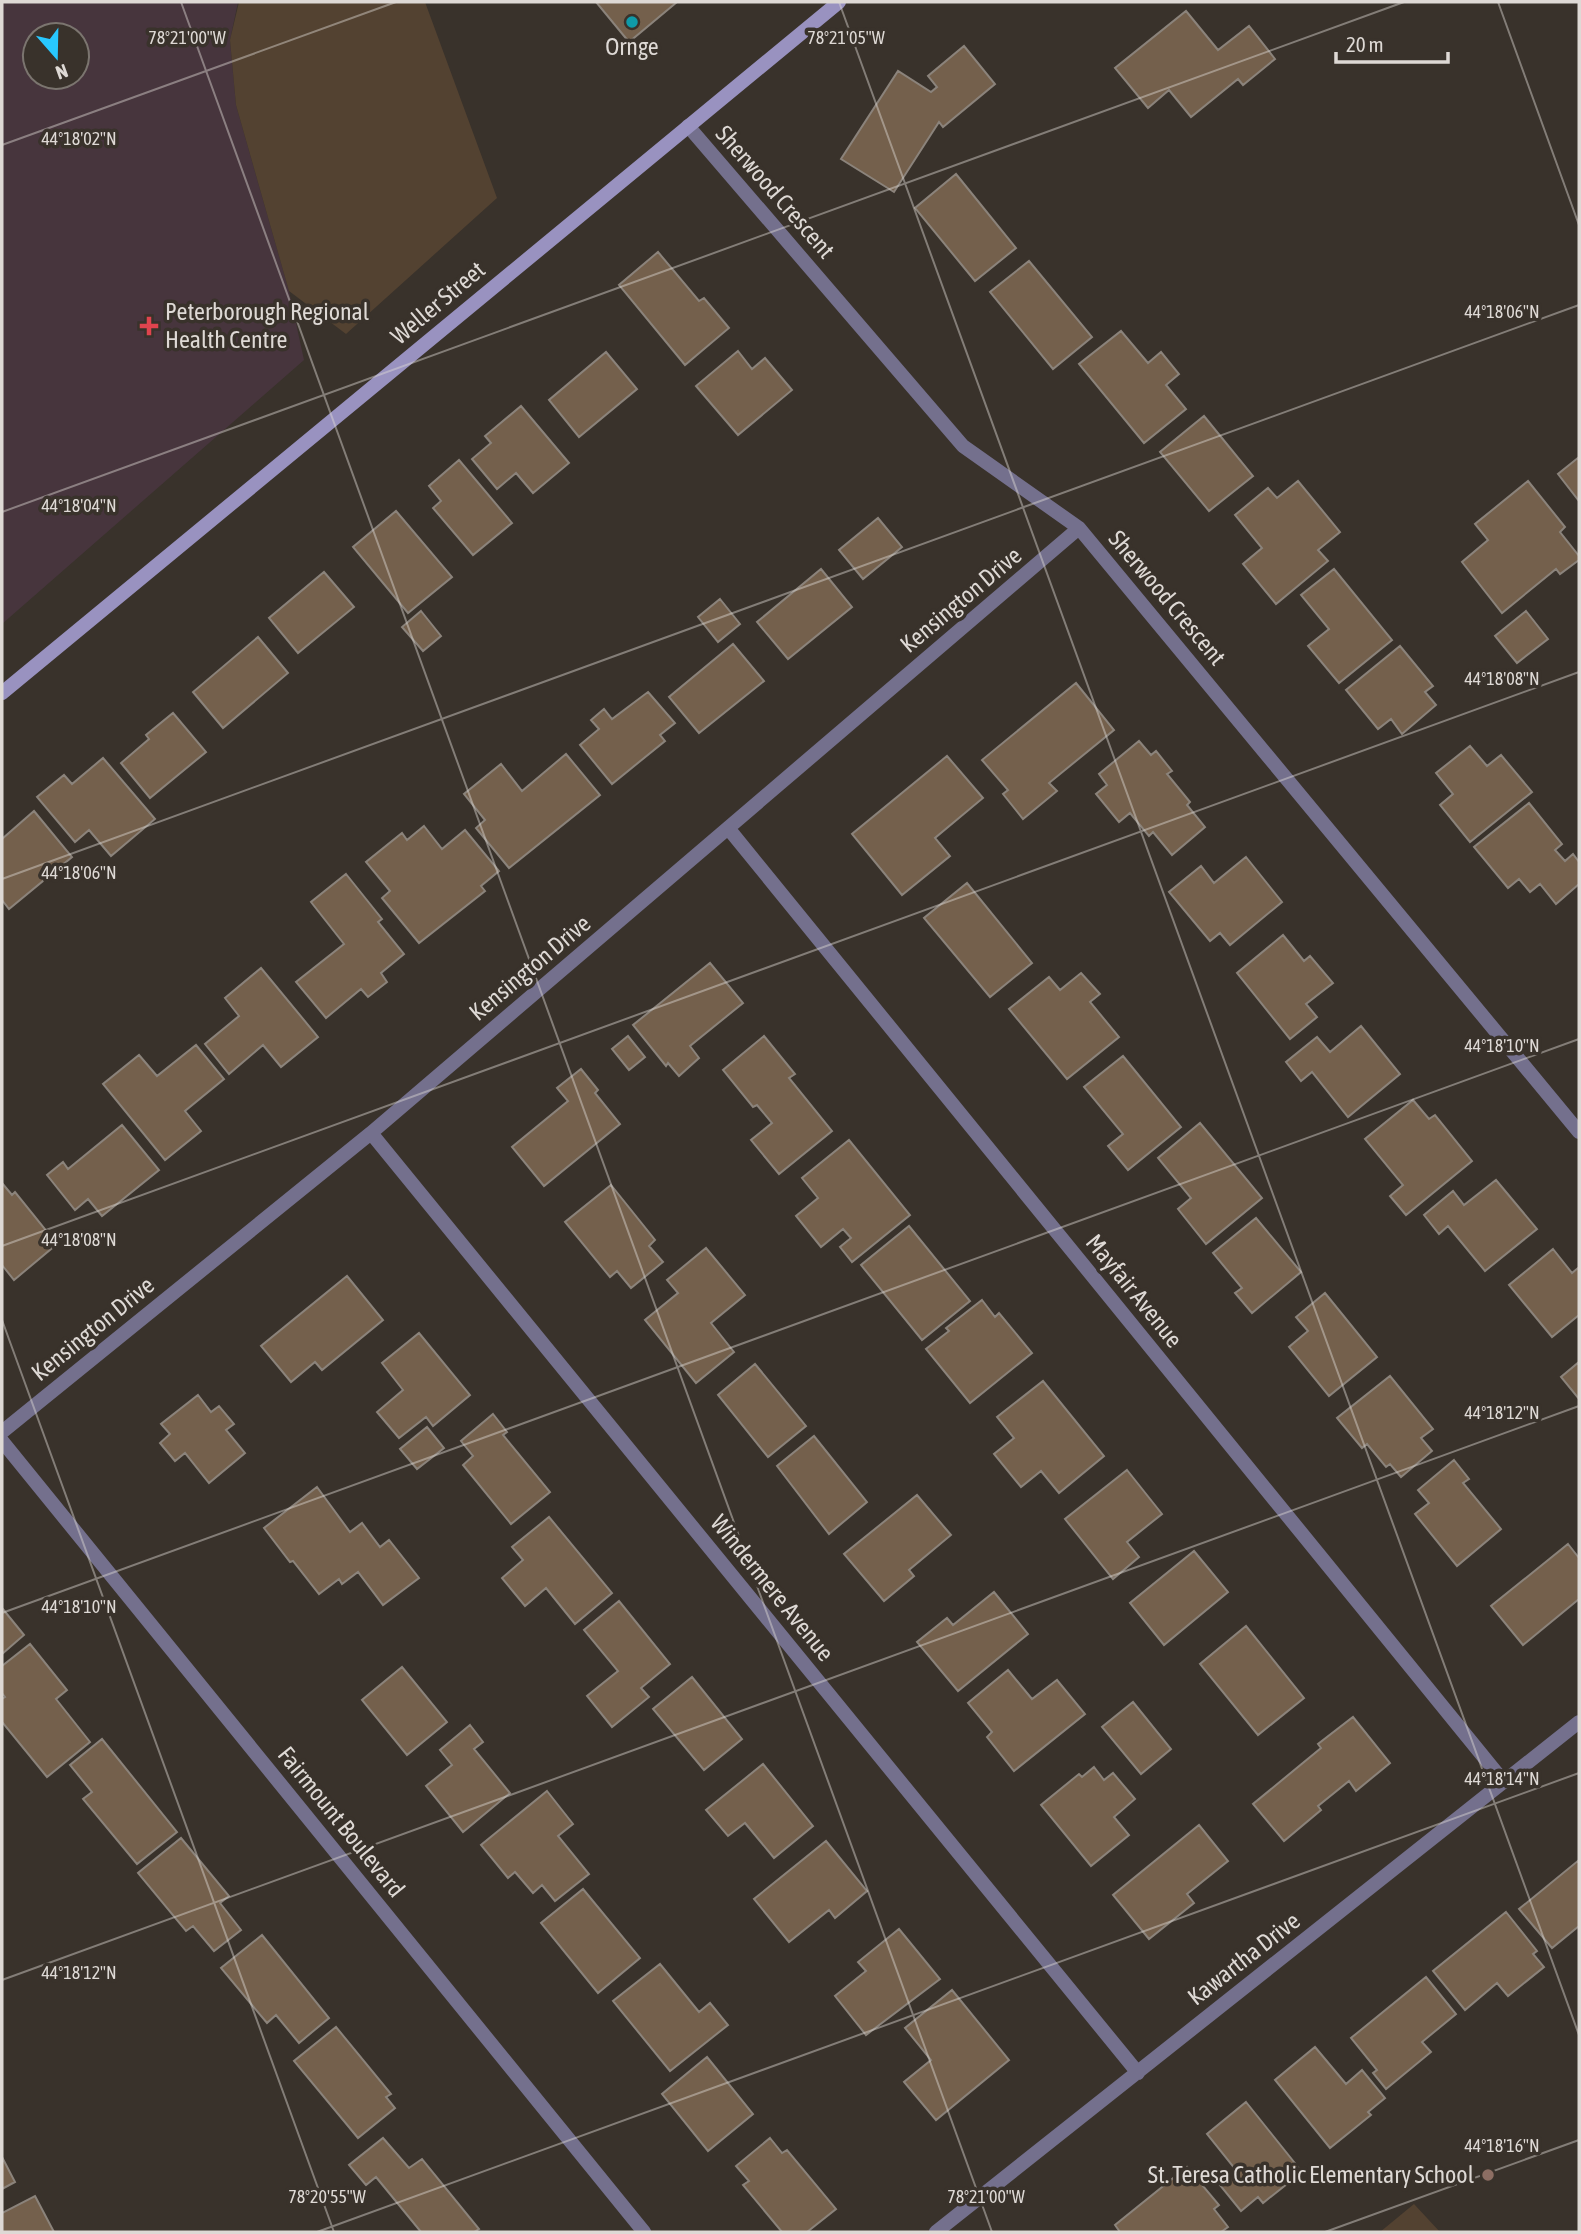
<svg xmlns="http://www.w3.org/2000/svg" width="1581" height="2234" font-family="'Asap Condensed',sans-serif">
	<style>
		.medical { fill: #47353d; fill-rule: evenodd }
		.green { fill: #534231 }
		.building { fill: #74604c; stroke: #8b837b; stroke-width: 2 }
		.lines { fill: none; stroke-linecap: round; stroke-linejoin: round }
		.street { stroke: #74708d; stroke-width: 14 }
		.secondary { stroke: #9992c0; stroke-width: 14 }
		.ticks { fill: none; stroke: #ded9d5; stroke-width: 2; stroke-opacity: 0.45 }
		.culture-dot { fill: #0f9aa8; stroke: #39322b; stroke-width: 2.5 }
		.health-dot { fill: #e0444e; stroke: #39322b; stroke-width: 2.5 }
		.education-dot { fill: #8d6e63; stroke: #39322b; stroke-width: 2.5 }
		.labels { text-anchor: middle; stroke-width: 7; stroke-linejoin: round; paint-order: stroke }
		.poi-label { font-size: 24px; fill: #ded9d5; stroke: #39322b }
		.street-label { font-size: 24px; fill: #ded9d5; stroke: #39322b }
		.ticks-label { font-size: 18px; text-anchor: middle; fill: #ded9d5; stroke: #39322b; stroke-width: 7; stroke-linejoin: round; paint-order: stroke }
	</style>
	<rect width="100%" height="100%" fill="#39322b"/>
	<path class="medical" d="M2,2H238L230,40L236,105L289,291L304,360L2,624ZM35,35H77V77H35Z"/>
	<path class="green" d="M239,2H425L497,198L346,334L289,291L236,105L230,40Z
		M1414,2204L1440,2232H1380Z"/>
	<path class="building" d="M596,2H677L629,42Z
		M1186,11L1218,50L1249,26L1275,59L1243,85L1238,79L1191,117L1169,90L1148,108L1115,68Z
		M964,46L995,84L943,127L939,122L894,192L841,159L898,71L931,92L937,87L928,76Z
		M956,174L1016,248L975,281L915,208Z
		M658,252L699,301L704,298L729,328L685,365L619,285Z
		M1029,261L1092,337L1053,369L990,292Z
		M1121,331L1148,363L1161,352L1179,374L1166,385L1186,409L1144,443L1079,364Z
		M738,351L752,369L765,358L792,390L738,435L696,386Z
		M606,352L637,389L579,437L549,400Z
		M521,406L569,463L533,493L516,473L497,489L472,459L491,443L485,436Z
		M1204,416L1253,476L1209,511L1160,452Z
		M1579,457V501L1558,474Z
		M459,460L512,523L473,555L433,508L441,501L429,486Z
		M1298,481L1340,532L1318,550L1328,561L1276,604L1243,564L1262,548L1235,515L1268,488L1277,498Z
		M1528,481L1565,527L1560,532L1579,556V560L1560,574L1556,569L1502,613L1462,562L1488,540L1475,524Z
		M396,511L452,577L408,613L353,547Z
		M878,518L902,547L863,579L839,550Z
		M821,569L852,607L788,659L757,622Z
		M1334,569L1392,640L1339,683L1308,646L1329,629L1301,595Z
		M324,572L354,607L298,653L269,618Z
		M720,599L740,624L718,642L698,617Z
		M421,611L441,636L423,651L402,627Z
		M1526,611L1548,639L1517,663L1495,636Z
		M258,637L288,673L223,728L193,692Z
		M733,644L764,681L699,733L669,697Z
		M1400,646L1433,686L1425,692L1436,705L1402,734L1391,719L1378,729L1346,690Z
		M1076,683L1114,730L1049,783L1057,791L1023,819L1003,794L1008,790L982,760Z
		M648,692L675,723L660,735L665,741L612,784L580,745L599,729L591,720L604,709L612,719Z
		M173,713L206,752L150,798L121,763L149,739L146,735Z
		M1139,741L1151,755L1156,751L1172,771L1167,774L1190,802L1187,805L1205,827L1172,855L1153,832L1149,836L1130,813L1119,822L1096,794L1107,785L1099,774Z
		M1470,746L1487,766L1501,755L1532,792L1470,842L1440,805L1453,794L1436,773Z
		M566,754L600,795L509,868L476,828L485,820L464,794L501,764L522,791Z
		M947,756L983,798L935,838L950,856L902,895L852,834Z
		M103,758L155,819L111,856L89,830L75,842L37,797L64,775L72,784Z
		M1529,803L1562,844L1555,850L1565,861L1573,854L1579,862V884L1556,904L1540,884L1530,892L1519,879L1508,888L1474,847Z
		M34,811L72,857L9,909L2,900V839Z
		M424,826L442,849L465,830L499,871L481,886L485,891L419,943L382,898L390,891L366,862L402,833L407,840Z
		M1246,857L1282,902L1230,945L1220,933L1210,941L1169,892L1201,866L1214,883Z
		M346,874L382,919L378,922L404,954L381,973L387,982L368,997L361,989L326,1018L296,982L344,944L311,902Z
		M967,883L1032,963L990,997L924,918Z
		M1283,935L1304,961L1310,956L1333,983L1306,1004L1317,1017L1290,1039L1237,973Z
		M710,963L743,1003L690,1046L699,1058L679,1076L668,1063L666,1066L633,1025Z
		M261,968L318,1037L281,1067L263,1045L229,1074L205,1044L239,1016L225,998Z
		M1081,973L1100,994L1090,1002L1119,1037L1067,1079L1009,1009L1049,977L1060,990Z
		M1361,1026L1400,1074L1348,1117L1312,1072L1301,1081L1286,1062L1317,1037L1330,1052Z
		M628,1036L645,1057L629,1070L612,1049Z
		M764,1036L795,1074L789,1078L832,1131L779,1174L751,1140L772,1123L757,1105L753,1107L723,1070Z
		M196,1045L224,1079L185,1111L201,1131L165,1160L103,1084L139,1055L157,1076Z
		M1123,1056L1181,1127L1128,1170L1108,1146L1123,1134L1084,1087Z
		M581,1069L598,1090L595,1093L620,1124L544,1186L512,1147L568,1101L557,1088Z
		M1413,1100L1429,1119L1435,1115L1472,1161L1406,1215L1390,1196L1403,1185L1365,1139Z
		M1200,1123L1262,1198L1206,1244L1178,1209L1191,1198L1158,1158Z
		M122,1125L159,1170L102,1216L88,1199L75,1210L47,1175L63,1162L68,1169Z
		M849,1140L910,1215L852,1262L840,1247L851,1238L843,1229L821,1247L796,1216L818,1198L802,1178Z
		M1496,1180L1537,1229L1485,1271L1448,1226L1439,1234L1424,1215L1453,1191L1464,1205Z
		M2,1183L12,1195L15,1192L57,1244L14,1280L2,1265Z
		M611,1185L655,1240L649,1246L663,1262L631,1288L617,1271L610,1277L565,1222Z
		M1256,1218L1301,1272L1252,1313L1235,1293L1242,1288L1213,1253Z
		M909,1226L970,1301L922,1340L861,1265Z
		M706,1248L745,1295L711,1323L734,1352L696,1383L645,1320L678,1293L667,1280Z
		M1553,1249L1572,1273L1578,1268L1579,1270V1315L1552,1337L1509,1285Z
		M347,1276L383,1320L322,1370L315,1362L291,1382L261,1346Z
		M1325,1293L1377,1357L1329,1396L1289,1347L1308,1331L1296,1317Z
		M982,1300L995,1317L999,1313L1032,1353L970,1403L926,1349L949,1331L946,1328Z
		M419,1333L470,1395L433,1426L426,1417L399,1438L377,1412L403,1390L382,1363Z
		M1579,1362V1399L1561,1377Z
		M755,1364L806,1426L768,1457L718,1395Z
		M1390,1376L1433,1429L1421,1438L1432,1451L1401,1477L1390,1464L1386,1467L1367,1444L1362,1448L1337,1418Z
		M1043,1381L1104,1456L1059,1493L1041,1471L1021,1487L994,1454L1014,1438L997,1417Z
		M198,1395L211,1412L219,1406L234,1424L226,1430L245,1453L209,1483L185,1453L175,1461L160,1443L170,1434L161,1424Z
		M493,1414L507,1432L503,1435L550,1492L511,1524L463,1465L473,1456L461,1441Z
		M427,1427L444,1448L417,1469L400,1449Z
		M814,1436L867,1502L829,1534L777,1466Z
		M1454,1460L1469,1479L1463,1483L1501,1529L1457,1566L1415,1514L1429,1503L1418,1490Z
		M1127,1470L1162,1514L1127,1542L1139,1557L1113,1579L1065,1519Z
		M317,1487L350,1532L362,1523L380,1547L389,1540L419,1578L383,1605L358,1572L342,1584L339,1579L319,1594L293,1561L290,1562L264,1528Z
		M917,1495L951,1535L909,1570L914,1576L884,1601L844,1554Z
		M549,1517L612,1593L575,1624L546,1588L525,1606L502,1578L523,1560L512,1547Z
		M1568,1544L1579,1558V1599L1523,1645L1491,1606Z
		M1194,1551L1228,1592L1164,1645L1130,1603Z
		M994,1592L1028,1634L958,1691L917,1642L947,1618L953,1625Z
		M619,1601L670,1664L641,1688L649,1697L612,1727L587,1696L618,1671L584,1630Z
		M2,1608L24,1635L2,1654Z
		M1246,1626L1304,1698L1258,1735L1200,1664Z
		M30,1644L67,1690L56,1699L90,1742L47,1777L2,1722V1699L5,1697L2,1693V1666Z
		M402,1667L447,1722L407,1755L362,1700Z
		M1008,1670L1032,1699L1057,1680L1085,1714L1014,1771L987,1737L992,1732L968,1703Z
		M692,1677L742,1739L704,1770L653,1709Z
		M1133,1702L1171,1749L1141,1774L1102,1727Z
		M1353,1717L1390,1763L1356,1791L1349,1781L1318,1806L1321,1810L1284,1841L1253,1804L1321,1748L1318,1744Z
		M470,1725L483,1742L474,1749L510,1793L463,1832L426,1786L452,1765L440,1750Z
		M102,1739L177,1832L137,1864L83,1799L92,1792L70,1765Z
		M763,1764L813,1826L774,1858L745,1823L728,1836L706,1810Z
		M1094,1767L1104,1780L1113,1773L1135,1799L1114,1817L1129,1835L1091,1866L1041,1805L1079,1774L1082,1777Z
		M547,1791L573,1824L558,1836L589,1874L555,1901L542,1885L533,1893L515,1872L508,1878L481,1845Z
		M1199,1825L1228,1861L1187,1894L1194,1903L1149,1939L1113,1895Z
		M181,1838L229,1896L220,1903L241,1930L214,1951L193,1926L186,1931L138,1873Z
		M826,1841L867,1891L835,1918L829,1910L789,1942L754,1899Z
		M1579,1860V1926L1552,1948L1519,1909Z
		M583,1889L640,1958L598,1993L541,1923Z
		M1506,1912L1537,1951L1533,1954L1544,1967L1508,1996L1497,1983L1465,2010L1433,1971Z
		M899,1929L940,1979L866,2035L835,1996L866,1971L858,1962Z
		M262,1935L329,2018L299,2043L276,2015L267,2023L221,1968Z
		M660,1964L699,2012L710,2003L728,2025L670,2071L613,2001Z
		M1426,1977L1456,2014L1422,2042L1431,2052L1386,2089L1373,2073L1377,2070L1351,2038Z
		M952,1990L1009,2060L936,2120L904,2082L931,2060L905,2028Z
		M336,2027L391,2094L386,2097L395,2108L358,2138L294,2061Z
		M1315,2047L1346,2084L1362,2070L1385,2098L1368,2112L1371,2115L1330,2148L1275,2080Z
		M707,2057L753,2114L708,2151L662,2094Z
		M1246,2102L1302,2172L1263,2203L1258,2197L1241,2211L1219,2184L1236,2170L1207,2134Z
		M383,2138L409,2168L422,2159L479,2229L474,2232H421L376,2177L366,2185L349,2165Z
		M770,2138L782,2153L787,2150L836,2209L807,2232H782L743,2185L749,2181L736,2166Z
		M2,2157L15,2182L2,2189Z
		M1187,2167L1219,2205L1214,2209L1228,2227L1221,2232H1120L1115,2225Z
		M35,2196L54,2232H2V2213Z"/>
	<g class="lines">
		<path class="street" d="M688,126L963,446L1079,528L1579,1132
			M728,828L1504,1782
			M371,1133L1138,2073
			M2,1432L371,1133L1079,528
			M2,1441L644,2232
			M936,2232L1579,1722"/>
		<path class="secondary" d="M2,693L839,2"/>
	</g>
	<path class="ticks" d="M181,2L992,2232M839,2L1579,2035M1498,2L1579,225M2,145L396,2M2,512L1404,2M2,879L1579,305M2,1246L1579,672M2,1320L334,2232M2,1613L1579,1039M2,1980L1579,1406M317,2232L1579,1773M1325,2232L1579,2140"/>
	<circle class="culture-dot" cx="632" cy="22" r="7"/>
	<path class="health-dot" d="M145.5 315.5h7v7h7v7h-7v7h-7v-7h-7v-7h7z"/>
	<circle class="education-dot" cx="1488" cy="2175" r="7"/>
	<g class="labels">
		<g class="poi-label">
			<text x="632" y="55">Ornge</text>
			<text x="165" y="320" text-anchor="start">Peterborough Regional<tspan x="165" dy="28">Health Centre</tspan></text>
			<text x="1474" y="2183" text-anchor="end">St. Teresa Catholic Elementary School</text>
		</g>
		<g class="street-label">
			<text transform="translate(775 192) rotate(49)" y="8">Sherwood Crescent</text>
			<text transform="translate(438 303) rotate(-40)" y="8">Weller Street</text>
			<text transform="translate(1167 598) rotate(50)" y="8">Sherwood Crescent</text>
			<text transform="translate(961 600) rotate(-40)" y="8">Kensington Drive</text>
			<text transform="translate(530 968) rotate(-40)" y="8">Kensington Drive</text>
			<text transform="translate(1134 1291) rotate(51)" y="8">Mayfair Avenue</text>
			<text transform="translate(93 1329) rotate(-39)" y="8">Kensington Drive</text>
			<text transform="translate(772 1588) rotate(51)" y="8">Windermere Avenue</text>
			<text transform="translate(341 1822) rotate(51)" y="8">Fairmount Boulevard</text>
			<text transform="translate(1244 1959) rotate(-38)" y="8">Kawartha Drive</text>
		</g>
	</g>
	<g class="ticks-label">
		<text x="187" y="44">78°21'00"W</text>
		<text x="846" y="44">78°21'05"W</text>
		<text x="79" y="145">44°18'02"N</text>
		<text x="1502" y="318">44°18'06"N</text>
		<text x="79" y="512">44°18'04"N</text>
		<text x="1502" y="685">44°18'08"N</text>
		<text x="79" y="879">44°18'06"N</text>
		<text x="1502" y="1052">44°18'10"N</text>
		<text x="79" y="1246">44°18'08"N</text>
		<text x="1502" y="1419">44°18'12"N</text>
		<text x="79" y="1613">44°18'10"N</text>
		<text x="1502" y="1785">44°18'14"N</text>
		<text x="79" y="1979">44°18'12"N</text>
		<text x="1502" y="2152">44°18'16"N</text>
		<text x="327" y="2203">78°20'55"W</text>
		<text x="986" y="2203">78°21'00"W</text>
	</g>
	<rect width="1581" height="2234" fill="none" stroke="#ded9d5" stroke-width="7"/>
	<g transform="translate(56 56) rotate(160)"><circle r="33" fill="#39322b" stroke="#7b756f" stroke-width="2"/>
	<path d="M0-5L12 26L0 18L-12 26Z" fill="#28c8ff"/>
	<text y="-10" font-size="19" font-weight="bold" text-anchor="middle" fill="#ded9d5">N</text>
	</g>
	<path d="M1336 52v10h112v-10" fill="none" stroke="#ded9d5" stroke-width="3.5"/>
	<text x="1346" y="52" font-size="21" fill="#ded9d5" stroke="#39322b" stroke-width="5" paint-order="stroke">20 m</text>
</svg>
